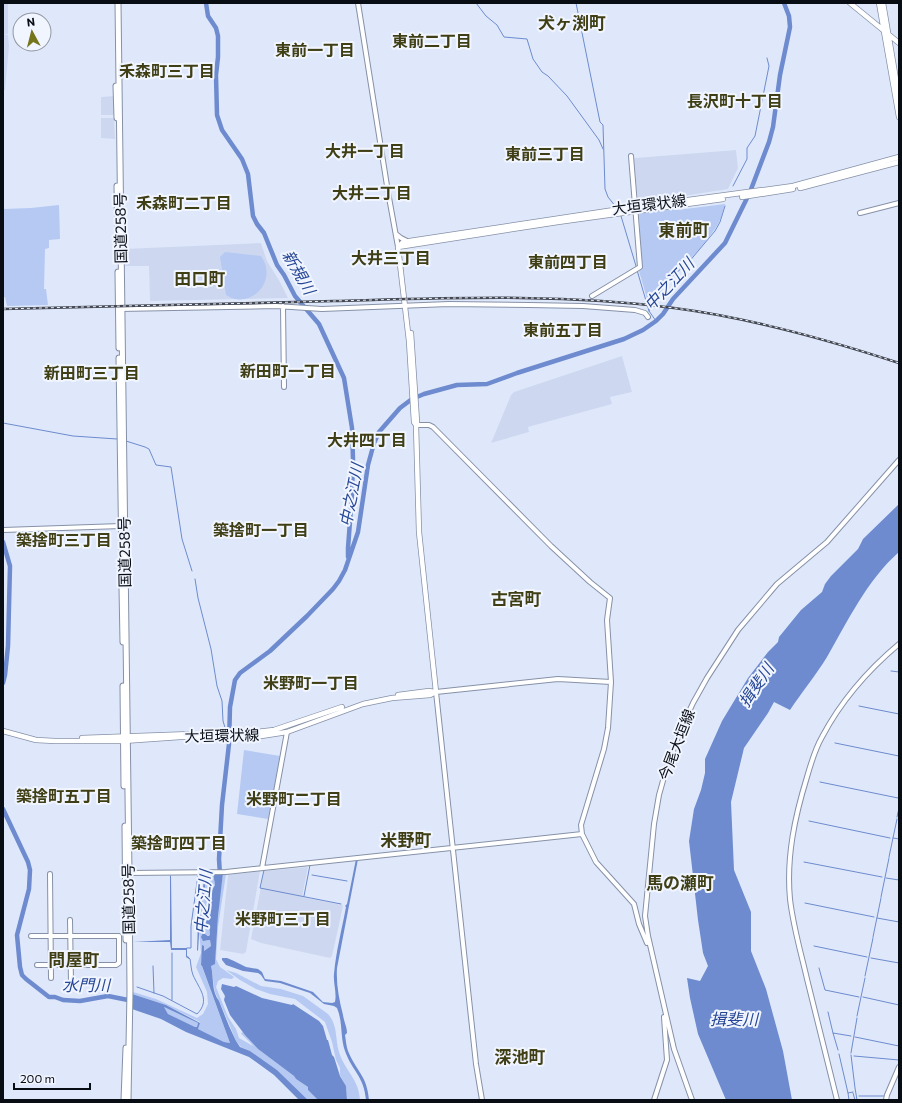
<svg xmlns="http://www.w3.org/2000/svg" width="902" height="1103" font-family="Commissioner,'Noto Sans JP',sans-serif">
	<style>
		.built { fill: #cdd8f0 }
		.green { fill: #b5c9f3 }
		.water { fill: #6d8bce; fill-rule: evenodd }
		.lines { fill: none; stroke-linecap: round; stroke-linejoin: round }
		.stream { stroke: #6d8bce; stroke-width: 1 }
		.river { stroke: #6d8bce; stroke-width: 4.5 }
		.secondary-casing { stroke: #8691a7; stroke-width: 6 }
		.primary-casing { stroke: #8691a7; stroke-width: 6 }
		.highway-casing { stroke: #8691a7; stroke-width: 7 }
		.secondary { stroke: #fff; stroke-width: 4 }
		.primary { stroke: #fff; stroke-width: 4.5 }
		.highway { stroke: #fff; stroke-width: 5 }
		.rail-casing { stroke: #424752; stroke-width: 2.5 }
		.rail { stroke: #f0f5ff; stroke-width: 1; stroke-dasharray: 3; stroke-linecap: butt }
		.labels { text-anchor: middle; stroke-width: 4; stroke-linejoin: round; paint-order: stroke }
		.street-label { font-size: 15px; fill: #080c13; stroke: #f0f5ff }
		.neighbourhood-label { font-size: 16px; font-weight: bold; fill: #3f3e15; stroke: #f0f5ff }
		.water-label { font-size: 16px; font-style: italic; fill: #274796; stroke: #f0f5ff }
		.quarter-label { font-size: 17px; font-weight: bold; fill: #3f3e15; stroke: #f0f5ff }
	</style>
	<rect width="100%" height="100%" fill="#dfe8fb"/>
	<path class="built" d="M3,3H8V34L3,35Z
		M3,35H8L9,46L5,90H3Z
		M114,96V115H101V97Z
		M101,118H114L115,139L101,138Z
		M736,150L738,168L728,189L677,197L676,199L639,203L638,202L634,159L635,158Z
		M261,243L267,261L280,282L288,298L150,301L149,266H124V249Z
		M622,356L632,392L610,397L612,404L528,427L529,432L491,443L511,395L514,392Z
		M308,867L302,897L342,905L343,906L335,943L332,956L330,958L261,943L251,939L264,871Z
		M260,871L246,952L243,954L220,950L228,875Z"/>
	<path class="green" d="M725,204C723,210 722,216 719,222C713,234 696,254 686,263C673,275 659,286 652,303L648,302L639,271L642,269L639,215L640,213L677,208V210Z
		M59,205L60,239L49,240V248L45,249L44,289H46L48,305L7,306L5,297H3V209L31,208Z
		M225,252L261,256C279,281 250,311 226,295L220,257Z
		M244,750L280,756L279,766L268,819L237,814Z
		M207,874H213L215,885L211,891C213,900 208,904 211,913L206,918L209,926L210,935H205L204,933L202,937L206,941L210,940L211,946L204,951V946L201,964L230,1043L224,1042L198,1029L200,1022L166,1005L132,994L133,992L156,999L197,1018L203,1014L208,1004L207,992L196,967L201,953L199,930Z
		M223,874H226L218,927L216,959L220,967L234,977L232,979L223,978L218,981L216,987L228,1017L236,1029L239,1038L253,1046C250,1041 242,1036 241,1033L243,1032L258,1049L294,1076L296,1079L308,1087V1090L318,1100H308L277,1070L250,1051L241,1047L236,1041C230,1026 224,1011 217,997C212,987 214,976 211,966L215,963L219,901Z
		M226,970L236,973L261,986L281,989L303,996L328,1014C338,1025 335,1039 339,1052C345,1071 359,1079 360,1100H347L346,1086L340,1075V1068L336,1060L332,1042L325,1022L295,999L270,994L256,989L240,980Z
		M164,1007L198,1023L197,1027H195L168,1014Z"/>
	<path class="water" d="M899,504V552C867,580 848,621 827,657C816,675 802,692 790,710L774,702L768,713L744,748L731,802L734,870L751,912V951L766,989L783,1051L792,1100H726L698,1034L690,998L687,978L700,981L708,966L703,953L698,920L689,841L694,809L701,790L705,773V759L722,721L748,678L768,652L778,642L779,637L801,610L822,592L825,584L831,576L858,549L863,539Z
		M356,859H358L337,968C336,984 339,999 343,1015C344,1022 347,1027 347,1033L345,1035C346,1040 346,1046 348,1051C356,1071 367,1075 369,1100H366C364,1076 352,1071 345,1051C340,1037 343,1022 337,1008L334,1006L324,1004L310,993L280,983L265,981L261,975L258,973L243,971L226,965L222,960V958H227L234,961L246,967L258,969L262,972L265,979L281,981L313,992L323,1002L332,1003L335,1002C337,993 333,983 334,974C336,951 342,929 346,907L345,906L347,904Z
		M205,873H207L200,920L198,951L197,950L198,922Z
		M213,873H223L218,916L215,964L211,966C214,977 211,991 219,1001L229,1026L236,1041L240,1047L250,1051L277,1070L308,1100H299L274,1075L249,1057L186,1032L161,1019L129,1008V993L166,1005L200,1023L198,1029L224,1042L230,1043L202,966L201,965L202,945L204,946V951L211,946L210,940L203,941L201,937L203,933L208,936L210,935L209,925L206,924C206,918 209,918 211,913L209,908L212,897L211,892L215,885ZM164,1007L198,1023L197,1027H195L168,1014Z
		M170,875L171,876L172,948H187V956L189,957V959L186,957V950H171L170,942H133L170,940Z
		M222,984L234,987L236,986L262,998L292,1005L293,1004L319,1021L323,1026L327,1040H328L332,1055L334,1057L340,1076L346,1086L347,1100H318L308,1090V1087L296,1079L294,1076L258,1049L245,1035L230,1015L224,1000L225,996L221,989Z"/>
	<g class="lines">
		<path class="stream" d="M476,3L486,16L497,25L504,37L527,39L533,59L542,72L548,76L567,96L599,140L603,149
			M576,3L600,122L603,125L605,189L608,197L616,207
			M733,186L747,159V148L755,136L769,66L767,58
			M621,216L636,266
			M637,270L649,311L656,321
			M649,311L657,296L670,278L688,263L715,231L720,222L725,206
			M3,423L73,436L117,439
			M126,441L145,447L149,449L156,465L171,467L182,539L192,571
			M195,579L198,598L211,649L217,686L222,701L223,721L227,734
			M891,671L899,672
			M859,706L899,714
			M228,739L229,744
			M835,743L899,756
			M820,782L898,798
			M897,817L899,808
			M809,821L890,838
			M893,838L899,839
			M889,857L897,819
			M804,862L882,877
			M264,870L260,888L341,904
			M312,875L347,881
			M886,878L899,880
			M304,896L310,865
			M881,897L889,858
			M805,903L874,917
			M877,918L899,922
			M873,937L881,898
			M814,946L867,957
			M187,948H191V926L198,875
			M172,953V1000
			M871,958L899,963
			M153,966L154,993
			M819,968L825,990L859,997
			M865,976L873,938
			M137,987L163,996L197,1014C211,1000 199,989 193,975C191,970 191,964 190,959L189,958
			M863,997L899,1005
			M828,1012L833,1033
			M857,1016L865,978
			M855,1037L899,1046
			M838,1050L833,1033L851,1036
			M851,1053L857,1018
			M839,1054L848,1093L853,1092
			M851,1055L855,1088L857,1100
			M854,1056L899,1060
			M848,1093L849,1100
			M853,1093L855,1100
			M859,1096H885V1097"/>
		<path class="river" d="M206,3L208,16L216,28L218,36V57L216,75L217,115L222,130L242,159L248,174L253,216L257,224L264,233L277,265L284,275L295,296L319,324L344,378L352,428L353,459L352,495L348,548V557
			M3,542L10,566L8,646L5,675L3,683
			M3,809L28,862L30,870L29,889L17,935L20,967L22,975L26,979L49,997H55L63,1000L80,1001L108,996L133,1001
			M220,875L219,859L222,805L229,744L230,707L235,680L240,673L270,651L307,616L333,589L339,581L345,570L358,532L368,465L374,443L379,432L400,408L412,399L424,394L457,385L487,384L517,373L624,339L643,330L656,321L663,314L673,299L725,243L750,192L769,142L773,127L780,75L790,27L789,16L784,3"/>
		<g class="secondary-casing">
			<path id="secondary" d="M358,3L388,192L398,247
				M860,213L899,203
				M396,234L401,238L407,241
				M592,296L640,267L631,156
				M283,306L284,387
				M119,309L276,306L322,309L449,304L529,305L583,306L635,310L645,313L648,317
				M416,425H429L433,427L551,546L590,582L610,598L607,620L611,682L608,728L604,749L581,825L582,834L596,862L634,904L639,924L647,943
				M3,530L121,526
				M262,868L287,732
				M128,873L226,872L582,834
				M50,874L51,978
				M70,920L71,983
				M31,936H119V963L116,965H37
				M482,1100L476,1064L436,692L558,679L611,682
				M654,1100L667,1060L664,1017
				M692,1100L674,1049L648,936L645,916L654,824L659,795L666,770L681,729L693,703L707,678L738,630L777,584L827,542L899,460
				M837,1100C827,1060 817,1019 807,979C801,953 793,926 790,899C786,857 795,816 807,777C811,763 815,749 822,737C841,701 868,670 899,644
				M886,1100L887,1095L899,1067"/>
		</g>
		<g class="primary-casing">
			<path id="primary" d="M850,3L899,43
				M879,3L899,117
				M883,3L899,97
				M800,188L899,162
				M742,197L793,189
				M398,247L558,222L723,199
				M411,333L417,422L416,425L419,532L436,692
				M416,425L414,422L409,341L398,247L403,242L614,210L793,186L899,157
				M398,695L429,691L434,692
				M3,731L36,740L55,741H123L180,737H255L287,732L363,704L392,698L430,695L436,692
				M240,734L274,730L342,707
				M82,738L192,734"/>
		</g>
		<g class="highway-casing">
			<path id="highway" d="M118,3L129,873L130,991L128,1100
				M116,86L117,118
				M117,186L118,250
				M118,272L119,348
				M119,358L122,566
				M122,588L123,642
				M123,686L124,786
				M125,826L126,940
				M124,1100L126,1048"/>
		</g>
		<use href="#secondary" class="secondary"/>
		<use href="#primary" class="primary"/>
		<use href="#highway" class="highway"/>
		<g class="rail-casing">
			<path id="rail" d="M3,309C113,306 224,304 334,301C448,298 561,293 674,308C751,318 826,339 899,363"/>
		</g>
		<use href="#rail" class="rail"/>
	</g>
	<g class="labels">
		<g class="street-label">
			<text transform="translate(649 205) rotate(-7)" y="5">大垣環状線</text>
			<text transform="translate(121 228) rotate(-91)" y="5">国道258号</text>
			<text transform="translate(125 552) rotate(-91)" y="5">国道258号</text>
			<text transform="translate(222 736) rotate(-1)" y="5">大垣環状線</text>
			<text transform="translate(677 745) rotate(-69)" y="5">今尾大垣線</text>
			<text transform="translate(129 899) rotate(-91)" y="5">国道258号</text>
		</g>
		<g class="neighbourhood-label">
			<text x="432" y="47">東前二丁目</text>
			<text x="315" y="56">東前一丁目</text>
			<text x="167" y="77">禾森町三丁目</text>
			<text x="735" y="107">長沢町十丁目</text>
			<text x="365" y="157">大井一丁目</text>
			<text x="545" y="160">東前三丁目</text>
			<text x="372" y="199">大井二丁目</text>
			<text x="184" y="209">禾森町二丁目</text>
			<text x="391" y="264">大井三丁目</text>
			<text x="568" y="268">東前四丁目</text>
			<text x="563" y="336">東前五丁目</text>
			<text x="288" y="377">新田町一丁目</text>
			<text x="92" y="379">新田町三丁目</text>
			<text x="367" y="446">大井四丁目</text>
			<text x="261" y="536">築捨町一丁目</text>
			<text x="64" y="546">築捨町三丁目</text>
			<text x="311" y="689">米野町一丁目</text>
			<text x="64" y="802">築捨町五丁目</text>
			<text x="294" y="805">米野町二丁目</text>
			<text x="179" y="849">築捨町四丁目</text>
			<text x="283" y="925">米野町三丁目</text>
		</g>
		<g class="water-label">
			<text transform="translate(299 272) rotate(60)" y="6">新規川</text>
			<text transform="translate(669 284) rotate(-47)" y="6">中之江川</text>
			<text transform="translate(351 495) rotate(-79)" y="6">中之江川</text>
			<text transform="translate(756 685) rotate(-56)" y="6">揖斐川</text>
			<text transform="translate(203 902) rotate(-85)" y="6">中之江川</text>
			<text x="86" y="991">水門川</text>
			<text x="734" y="1025">揖斐川</text>
		</g>
		<g class="quarter-label">
			<text x="572" y="29">犬ヶ渕町</text>
			<text x="684" y="236">東前町</text>
			<text x="200" y="285">田口町</text>
			<text x="516" y="605">古宮町</text>
			<text x="406" y="846">米野町</text>
			<text x="680" y="889">馬の瀬町</text>
			<text x="74" y="966">問屋町</text>
			<text x="520" y="1063">深池町</text>
		</g>
	</g>
	<rect width="902" height="1103" fill="none" stroke="#080c13" stroke-width="8"/>
	<g transform="translate(32 32) rotate(353)"><circle r="19" fill="#f0f5ff" stroke="#9398a1"/>
	<path d="M0-3L7 15L0 10L-7 15Z" fill="#76751a"/>
	<text y="-6" font-size="11" font-weight="bold" text-anchor="middle" fill="#080c13">N</text>
	</g>
	<path d="M14 1083v6h76v-6" fill="none" stroke="#080c13" stroke-width="2"/>
	<text x="20" y="1083" font-size="12" fill="#080c13" stroke="#f0f5ff" stroke-width="3" paint-order="stroke">200 m</text>
</svg>
